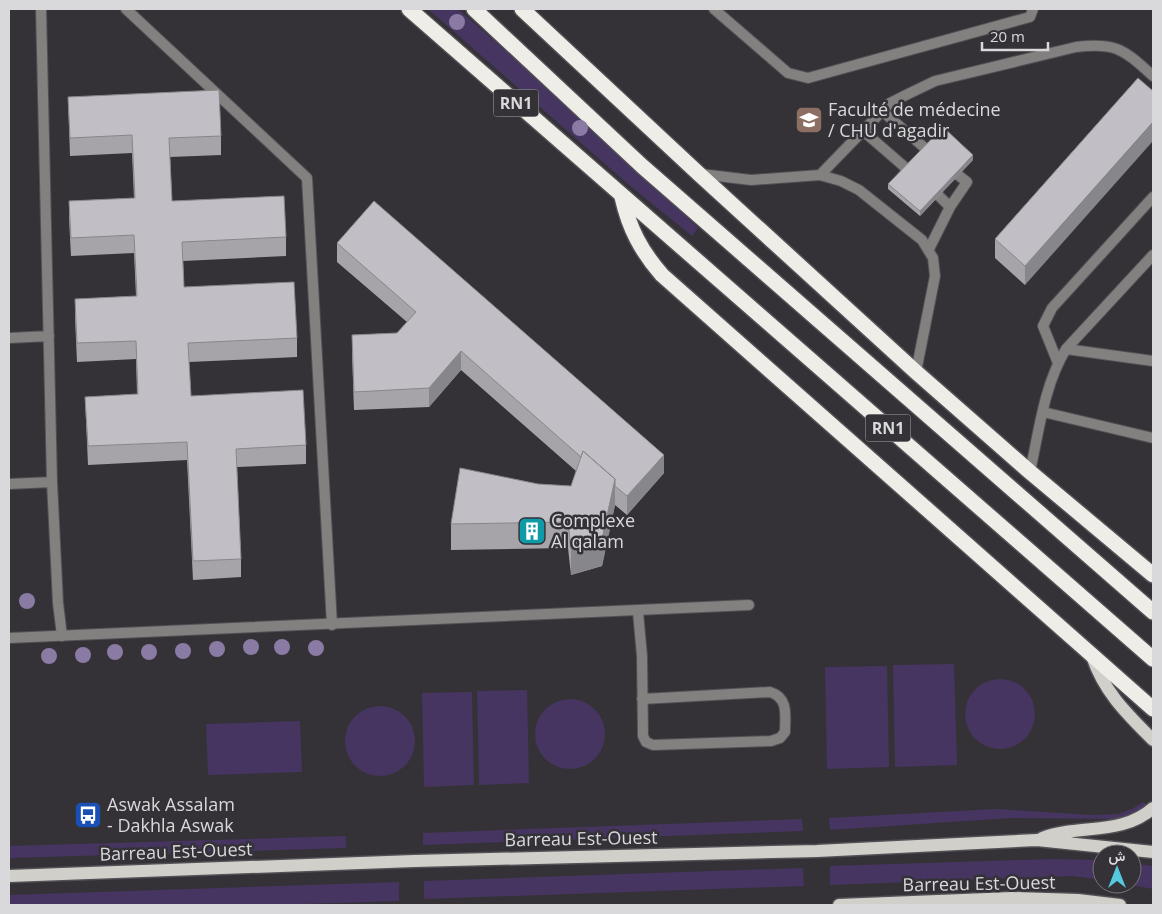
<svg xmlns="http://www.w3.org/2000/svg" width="1162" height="914" font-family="'Open Sans',Vazirmatn,sans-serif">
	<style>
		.green { fill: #463560 }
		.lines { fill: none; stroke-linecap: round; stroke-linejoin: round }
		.lane-casing { stroke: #525055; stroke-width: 12 }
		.street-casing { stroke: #525055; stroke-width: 12 }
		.primary-casing { stroke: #525055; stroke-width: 15 }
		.highway-casing { stroke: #525055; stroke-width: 18 }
		.lane { stroke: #82817f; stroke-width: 10 }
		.street { stroke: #82817f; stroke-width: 10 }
		.primary { stroke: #d0cfc9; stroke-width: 12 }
		.highway { stroke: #efede7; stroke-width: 15 }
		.tree { fill: #8a7ba4 }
		.wall { fill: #a6a4a9 }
		.shaded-wall { fill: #87868a }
		.building { fill: #c1bfc5; stroke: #87868a }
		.labels { text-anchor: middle; stroke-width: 5; stroke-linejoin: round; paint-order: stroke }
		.shield { fill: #343237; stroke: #a8a6aa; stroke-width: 1 }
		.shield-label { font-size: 16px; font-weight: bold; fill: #d9d8db }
		.poi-label { font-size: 18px; fill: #d9d8db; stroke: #343237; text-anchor: start }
		.street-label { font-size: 18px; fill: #d9d8db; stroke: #343237 }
	</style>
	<rect width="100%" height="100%" fill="#343237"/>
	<path class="green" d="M428,9H458L581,117L698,228L692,236L629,185Z
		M954,664L957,765L895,767L893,665Z
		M887,666L889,767L827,769L825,667Z
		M965 714a35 35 0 1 1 70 0a35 35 0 1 1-70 0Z
		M527,690L529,783L479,785L477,691Z
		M472,692L474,785L424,787L422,693Z
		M535 734a35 35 0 1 1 70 0a35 35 0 1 1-70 0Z
		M345 741a35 35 0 1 1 70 0a35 35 0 1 1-70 0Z
		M300,721L302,772L208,775L206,724Z
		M1143,802L1148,805L1138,814L1119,819L1011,818L830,830L829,818L996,809L1091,815L1118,814L1132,809Z
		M802,819L803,831L423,845V833Z
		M346,836V848L9,858V846Z
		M1053,859L1102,860V880L1072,876L830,885V866Z
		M1132,863L1153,866V889L1126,884H1132Z
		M803,868L804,886L424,899V881Z
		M399,882V901L272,905H9V895Z"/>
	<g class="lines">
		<g class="lane-casing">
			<path id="lane" d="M41,9L52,482L58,603L62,636
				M126,9L307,178L332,625
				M714,9L788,73L808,78L1030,17L1033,9
				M882,111L926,149
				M862,130L907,169
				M701,174L751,180L820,175L841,181L859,190L922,240L933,258L935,276L916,372
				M820,175L890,103L908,94L935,81L1076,47C1117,42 1124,50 1153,76
				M950,207L967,182L958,175
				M929,249L950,207L939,196
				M9,338L49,336
				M1066,349L1153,361
				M1058,363L1043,326L1052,308L1153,197
				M1030,472C1039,431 1044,385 1066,349L1153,255
				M9,484L52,482
				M638,612L642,656L643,736L646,742L653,745L771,741L780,738L785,732C785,715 789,698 770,692L642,699"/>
		</g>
		<g class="street-casing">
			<path id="street" d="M1043,412L1153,438
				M9,638L749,605"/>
		</g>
		<g class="primary-casing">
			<path id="primary" d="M1092,656C1104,692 1127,714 1153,740
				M1042,838C1079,824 1122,836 1153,808
				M9,876L414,861L817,851L1037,840L1153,852
				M839,905L1012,898L1078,900L1120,905"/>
		</g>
		<g class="highway-casing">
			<path id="highway" d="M409,9L1153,659
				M474,9L642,166L1153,612
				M522,9L699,174L916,372L1030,472L1153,575
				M622,197C629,228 641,251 662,275L1153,709"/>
		</g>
		<use href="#lane" class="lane"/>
		<use href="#street" class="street"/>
		<use href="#primary" class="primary"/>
		<use href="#highway" class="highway"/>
	</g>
	<g class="tree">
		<circle cx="457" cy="22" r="8"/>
		<circle cx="580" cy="128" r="8"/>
		<circle cx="27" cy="601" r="8"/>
		<circle cx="251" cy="647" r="8"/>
		<circle cx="282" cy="647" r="8"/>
		<circle cx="316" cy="648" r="8"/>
		<circle cx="217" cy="649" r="8"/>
		<circle cx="183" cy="651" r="8"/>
		<circle cx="115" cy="652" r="8"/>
		<circle cx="149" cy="652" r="8"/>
		<circle cx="83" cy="655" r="8"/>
		<circle cx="49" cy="656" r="8"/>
	</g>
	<path class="wall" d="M1138,78L1025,285L995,258V239Z
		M68,97L221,136V155L170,157L172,201L286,237V256L183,261L184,287L297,338V357L189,362L191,396L306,445V464L237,467L241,559V577L193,580L187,460L88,465L85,397L137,394L136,359L77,362L75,318V299L136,296L134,253L71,256L69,219V201L134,198L132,153L70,156Z
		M973,160L920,216L888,189V184Z
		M337,243L664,473L627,515L615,505L602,566L571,575L568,548L451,550V524L538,484L571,486L576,471L461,370L429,407L354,410L352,354V335L397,333L407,322L337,262Z"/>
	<path class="shaded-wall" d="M1153,122V141L1025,285V266Z
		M973,155V160L920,216V211Z
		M461,351V370L429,407V388Z
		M664,455V473L627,515V496Z
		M615,479V505L602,566L571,575V549Z"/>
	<path class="building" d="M1138,78L1153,91V122L1025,266L995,239Z
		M219,90L221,136L169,138L172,201L284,196L286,237L182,242L184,287L294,282L297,338L188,343L191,396L303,390L306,445L236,449L241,559L193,561L187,442L88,446L85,397L138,394L136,341L77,343L75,299L137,296L134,235L71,238L69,201L135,198L132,135L70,138L68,97Z
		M943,127L973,155L920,211L888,184Z
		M374,201L664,455L627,496L615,486V479L583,451L581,457L461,351L429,388L354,392L352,335L397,333L416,312L337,243Z
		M583,451L615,479L602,539L571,549L568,522L451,524L460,468L538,484L571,486Z"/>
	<defs>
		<g id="university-square" transform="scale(1.4375)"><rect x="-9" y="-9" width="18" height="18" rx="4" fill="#8d6e63" stroke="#343237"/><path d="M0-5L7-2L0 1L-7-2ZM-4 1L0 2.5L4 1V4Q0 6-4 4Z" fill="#fff"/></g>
		<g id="building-square" transform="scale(1.4375)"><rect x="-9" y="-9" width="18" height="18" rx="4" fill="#0f9aa8" stroke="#343237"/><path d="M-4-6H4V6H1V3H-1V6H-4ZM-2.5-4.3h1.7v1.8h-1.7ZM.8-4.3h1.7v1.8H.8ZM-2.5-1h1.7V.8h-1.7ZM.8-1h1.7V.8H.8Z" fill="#fff"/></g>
		<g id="bus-square" transform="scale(1.4375)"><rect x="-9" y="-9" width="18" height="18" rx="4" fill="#1a4fb4" stroke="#343237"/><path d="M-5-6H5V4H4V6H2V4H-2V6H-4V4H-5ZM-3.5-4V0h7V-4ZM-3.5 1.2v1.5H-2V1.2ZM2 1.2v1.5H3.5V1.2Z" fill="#fff"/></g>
	</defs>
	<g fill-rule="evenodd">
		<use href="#university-square" x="809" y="120"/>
		<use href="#building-square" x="532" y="531"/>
		<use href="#bus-square" x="88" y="815"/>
	</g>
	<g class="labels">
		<g class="shield">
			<rect x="493.5" y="89.5" width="45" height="27" rx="4"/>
			<rect x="865.5" y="414.5" width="45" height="27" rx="4"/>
		</g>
		<g class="shield-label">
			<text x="516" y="109">RN1</text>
			<text x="888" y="434">RN1</text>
		</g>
		<g class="poi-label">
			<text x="828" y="116">Faculté de médecine<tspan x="828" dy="21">/ CHU d'agadir</tspan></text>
			<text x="551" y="527">Complexe<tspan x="551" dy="21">Al qalam</tspan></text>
			<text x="107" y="811">Aswak Assalam<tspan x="107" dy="21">- Dakhla Aswak</tspan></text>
		</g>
		<g class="street-label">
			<text transform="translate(581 839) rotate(-1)" y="6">Barreau Est-Ouest</text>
			<text transform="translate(176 852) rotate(-2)" y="6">Barreau Est-Ouest</text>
			<text transform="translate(979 884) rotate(-1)" y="6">Barreau Est-Ouest</text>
		</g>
	</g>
	<rect width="1162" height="914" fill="none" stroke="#d9d8db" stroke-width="20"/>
	<g transform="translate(1117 869)"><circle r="24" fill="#343237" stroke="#767479"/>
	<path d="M0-4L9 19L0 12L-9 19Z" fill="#55cade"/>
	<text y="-8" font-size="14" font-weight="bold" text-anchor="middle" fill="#d9d8db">ش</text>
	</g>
	<path d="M982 42v8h66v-8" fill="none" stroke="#d9d8db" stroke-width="2.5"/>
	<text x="990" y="42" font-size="15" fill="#d9d8db" stroke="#343237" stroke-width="4" paint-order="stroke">20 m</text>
</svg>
